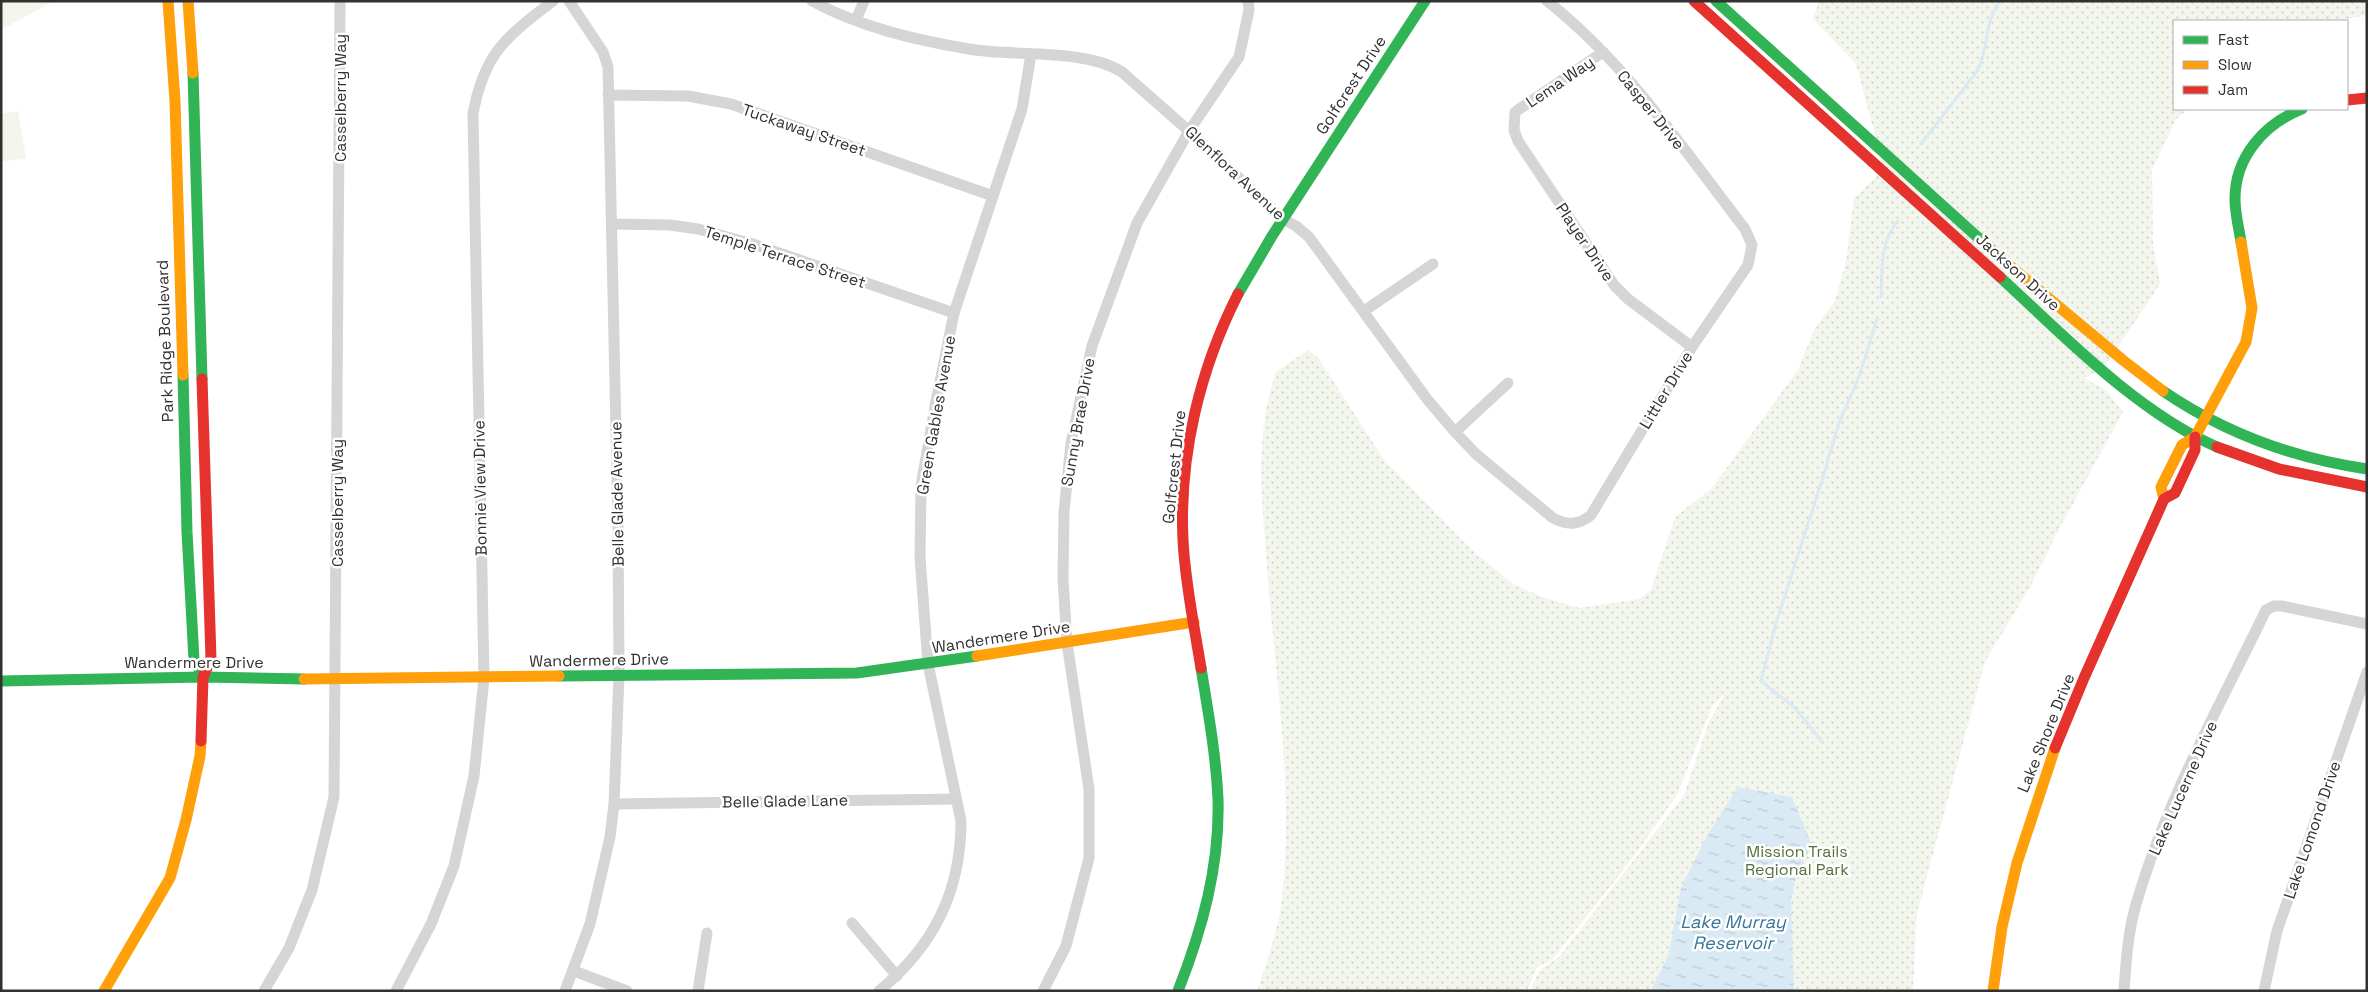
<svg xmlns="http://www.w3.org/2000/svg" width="2368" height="992" font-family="'Space Grotesk',sans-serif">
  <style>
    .green { fill: url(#green-dots) }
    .pitch { fill: #f2f6ed }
    .water { fill: url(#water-ripples) }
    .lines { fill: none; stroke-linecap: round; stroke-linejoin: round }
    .stream { stroke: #d9eaf4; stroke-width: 3 }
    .street { stroke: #d5d5d5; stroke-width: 11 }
    .fast { stroke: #30b455; stroke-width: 11 }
    .slow { stroke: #ff9f0a; stroke-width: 11 }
    .jam { stroke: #e5322d; stroke-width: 11 }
    .labels { text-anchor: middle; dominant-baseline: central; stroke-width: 5; stroke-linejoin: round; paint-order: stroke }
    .street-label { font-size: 16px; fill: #313131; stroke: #fff }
    .park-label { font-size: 16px; fill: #55703a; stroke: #fff }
    .water-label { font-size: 18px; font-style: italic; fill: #37769a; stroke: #fff }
  </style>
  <defs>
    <pattern id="green-dots" width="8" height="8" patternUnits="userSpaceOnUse" patternTransform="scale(1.25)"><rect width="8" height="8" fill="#f2f6ed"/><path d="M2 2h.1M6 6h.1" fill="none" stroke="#d0d3cc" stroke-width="1.8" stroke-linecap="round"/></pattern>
    <pattern id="water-ripples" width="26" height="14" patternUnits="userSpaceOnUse" patternTransform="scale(1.25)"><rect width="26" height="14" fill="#d9eaf4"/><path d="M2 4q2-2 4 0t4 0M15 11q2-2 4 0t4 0" fill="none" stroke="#bbc9d2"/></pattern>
  </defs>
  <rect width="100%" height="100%" fill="#fff"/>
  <path class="green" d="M1819 1H2367V15L2338 21H2174V109H2188L2176 119 2152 170 2153 243 2160 284 2106 365 2085 378 2108 392 2123 412 2058 531 2030 587 1985 662 1917 913 1913 991H1530L1539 971 1559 957 1684 795 1709 722 1724 695 1713 704 1677 795 1632 859 1552 960 1537 967 1527 991H1257C1267 961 1278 931 1282 899 1294 788 1275 677 1267 567 1262 499 1254 438 1276 372L1308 350 1319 359 1385 461 1472 550 1513 584 1542 597 1579 608 1639 599 1651 590 1675 517 1712 488 1798 370 1815 328 1835 301 1846 261 1854 199 1884 169 1856 64 1813 19Z"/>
  <g class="pitch">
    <polygon points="1,1 54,1 1,30"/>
    <polygon points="18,111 26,158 1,162 1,114"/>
  </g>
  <polygon class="water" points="1738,787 1792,797 1812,845 1797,873 1791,900 1794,991 1651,991 1669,954 1681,888 1708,834"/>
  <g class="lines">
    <g class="stream">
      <path d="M1921 144 1978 70C1989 47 1984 22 2000 1"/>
      <path d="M1881 297C1882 272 1880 240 1898 221"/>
      <polyline points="1821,740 1794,707 1761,681 1776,623 1824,474 1839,423 1859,377 1877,319"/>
    </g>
    <g class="street">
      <path d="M812 1C860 27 915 40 969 49 1014 57 1084 48 1122 72L1189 131 1283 219 1296 226 1309 237 1427 399 1455 432 1476 454 1553 518C1568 526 1579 525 1591 515L1692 347 1748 265 1752 245 1745 229C1684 150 1626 63 1547 1"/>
      <polyline points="856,20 864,1"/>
      <polyline points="1603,52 1515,112 1514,130 1518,141 1614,285 1628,299 1692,347"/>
      <polyline points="608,95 688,96 731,104 993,196"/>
      <polyline points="612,224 670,225 698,229 753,244 954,313"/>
      <polyline points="1364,311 1433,264"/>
      <polyline points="1455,432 1508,383"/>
      <polyline points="614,804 956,799"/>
      <polyline points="852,923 897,976"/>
      <polyline points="574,971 627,991"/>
      <polyline points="264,991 289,948 312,890 334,797 340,1"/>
      <path d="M396 991 431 924 454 866 474 776 484 678 473 114C484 53 506 37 553 1"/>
      <polyline points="565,991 590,924 610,837 614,804 619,676 618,522 608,67 603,52 569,1"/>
      <polyline points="698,991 707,933"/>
      <path d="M879 991C934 946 961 891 961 821L928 664 920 557 921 486 936 401 954 313 1022 109 1031 54"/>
      <polyline points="1043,991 1066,946 1089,858 1089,789 1067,643 1063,579 1064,512 1071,443 1092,346 1137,223 1189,131 1239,57 1249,10 1248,1"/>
      <path d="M2124 991C2126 961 2128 930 2137 901 2167 799 2220 705 2266 610L2274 606H2282L2367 624"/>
      <polyline points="2264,991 2277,931 2367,672"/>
    </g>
    <g class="fast">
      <polyline points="1716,1 2004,261"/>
      <polyline points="193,73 202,379"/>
      <path d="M2241 242C2239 228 2235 214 2235 199 2235 157 2264 124 2302 109"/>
      <path d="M2000 277C2064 336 2137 412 2217 447"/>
      <polyline points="1238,294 1272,236 1425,1"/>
      <polyline points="183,375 187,532 194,660 203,677"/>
      <path d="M2163 391C2226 434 2292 458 2367 469"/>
      <polyline points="559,676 857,673 977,656"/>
      <polyline points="1,681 203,677 304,679"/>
      <path d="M1178 991C1202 930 1220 866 1218 799 1216 755 1208 711 1201 668"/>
    </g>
    <g class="slow">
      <polyline points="168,1 175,101 183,375"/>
      <polyline points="188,1 193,73"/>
      <polyline points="2004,261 2124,361 2163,391"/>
      <polyline points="2164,499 2161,487 2182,445 2195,437 2246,342 2252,308 2241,242"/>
      <polyline points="977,656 1194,622"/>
      <polyline points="304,679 559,676"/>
      <polyline points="104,991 170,878 186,820 200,756 201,741"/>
      <polyline points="1993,991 2002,927 2017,863 2055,748"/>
    </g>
    <g class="jam">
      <polyline points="1694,1 2000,277"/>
      <polyline points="2347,100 2367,98"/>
      <polyline points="2217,447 2279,469 2367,487"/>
      <path d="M1201 668C1194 625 1185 582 1183 540 1179 455 1200 369 1238 294"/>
      <polyline points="201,741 203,677 211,659 202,379"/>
      <polyline points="2055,748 2084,678 2164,499 2175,493 2195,450 2195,437"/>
    </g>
  </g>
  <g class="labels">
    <g class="street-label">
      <text transform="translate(1560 82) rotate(-34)">Lema Way</text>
      <text transform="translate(1351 85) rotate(-57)">Golfcrest Drive</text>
      <text transform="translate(340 98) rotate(-90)">Casselberry Way</text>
      <text transform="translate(1651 110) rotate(51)">Casper Drive</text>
      <text transform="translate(804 130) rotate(19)">Tuckaway Street</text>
      <text transform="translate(1235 173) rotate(43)">Glenflora Avenue</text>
      <text transform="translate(1585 242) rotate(56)">Player Drive</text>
      <text transform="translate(785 257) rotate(18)">Temple Terrace Street</text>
      <text transform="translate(2018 272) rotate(42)">Jackson Drive</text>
      <text transform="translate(165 341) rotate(-92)">Park Ridge Boulevard</text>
      <text transform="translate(1666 390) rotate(-59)">Littler Drive</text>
      <text transform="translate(936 415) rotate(-80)">Green Gables Avenue</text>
      <text transform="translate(1078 422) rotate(-80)">Sunny Brae Drive</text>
      <text transform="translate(1174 467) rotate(-84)">Golfcrest Drive</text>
      <text transform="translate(480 488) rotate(-91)">Bonnie View Drive</text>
      <text transform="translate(617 494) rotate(-91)">Belle Glade Avenue</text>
      <text transform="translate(337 503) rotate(-90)">Casselberry Way</text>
      <text transform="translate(1001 637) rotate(-9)">Wandermere Drive</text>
      <text transform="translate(599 660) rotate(-1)">Wandermere Drive</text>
      <text x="194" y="662">Wandermere Drive</text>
      <text transform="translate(2046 733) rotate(-68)">Lake Shore Drive</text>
      <text transform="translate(2183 788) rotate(-66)">Lake Lucerne Drive</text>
      <text transform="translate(785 801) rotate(-1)">Belle Glade Lane</text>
      <text transform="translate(2312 830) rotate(-71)">Lake Lomond Drive</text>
    </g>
    <g class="park-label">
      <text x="1797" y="851">Mission Trails<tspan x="1797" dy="18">Regional Park</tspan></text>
    </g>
    <g class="water-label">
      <text x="1733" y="921">Lake Murray<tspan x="1733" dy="21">Reservoir</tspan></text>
    </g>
  </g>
  <rect width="2368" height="992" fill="none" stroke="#313131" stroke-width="5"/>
  <rect x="2173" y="20" width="175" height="90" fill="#ffffff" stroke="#adadad"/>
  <rect x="2183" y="36" width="25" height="8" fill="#30b455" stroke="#adadad"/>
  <text x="2218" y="45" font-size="15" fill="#313131">Fast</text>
  <rect x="2183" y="61" width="25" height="8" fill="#ff9f0a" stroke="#adadad"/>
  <text x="2218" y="70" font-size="15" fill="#313131">Slow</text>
  <rect x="2183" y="86" width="25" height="8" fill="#e5322d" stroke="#adadad"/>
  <text x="2218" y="95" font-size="15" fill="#313131">Jam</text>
</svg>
